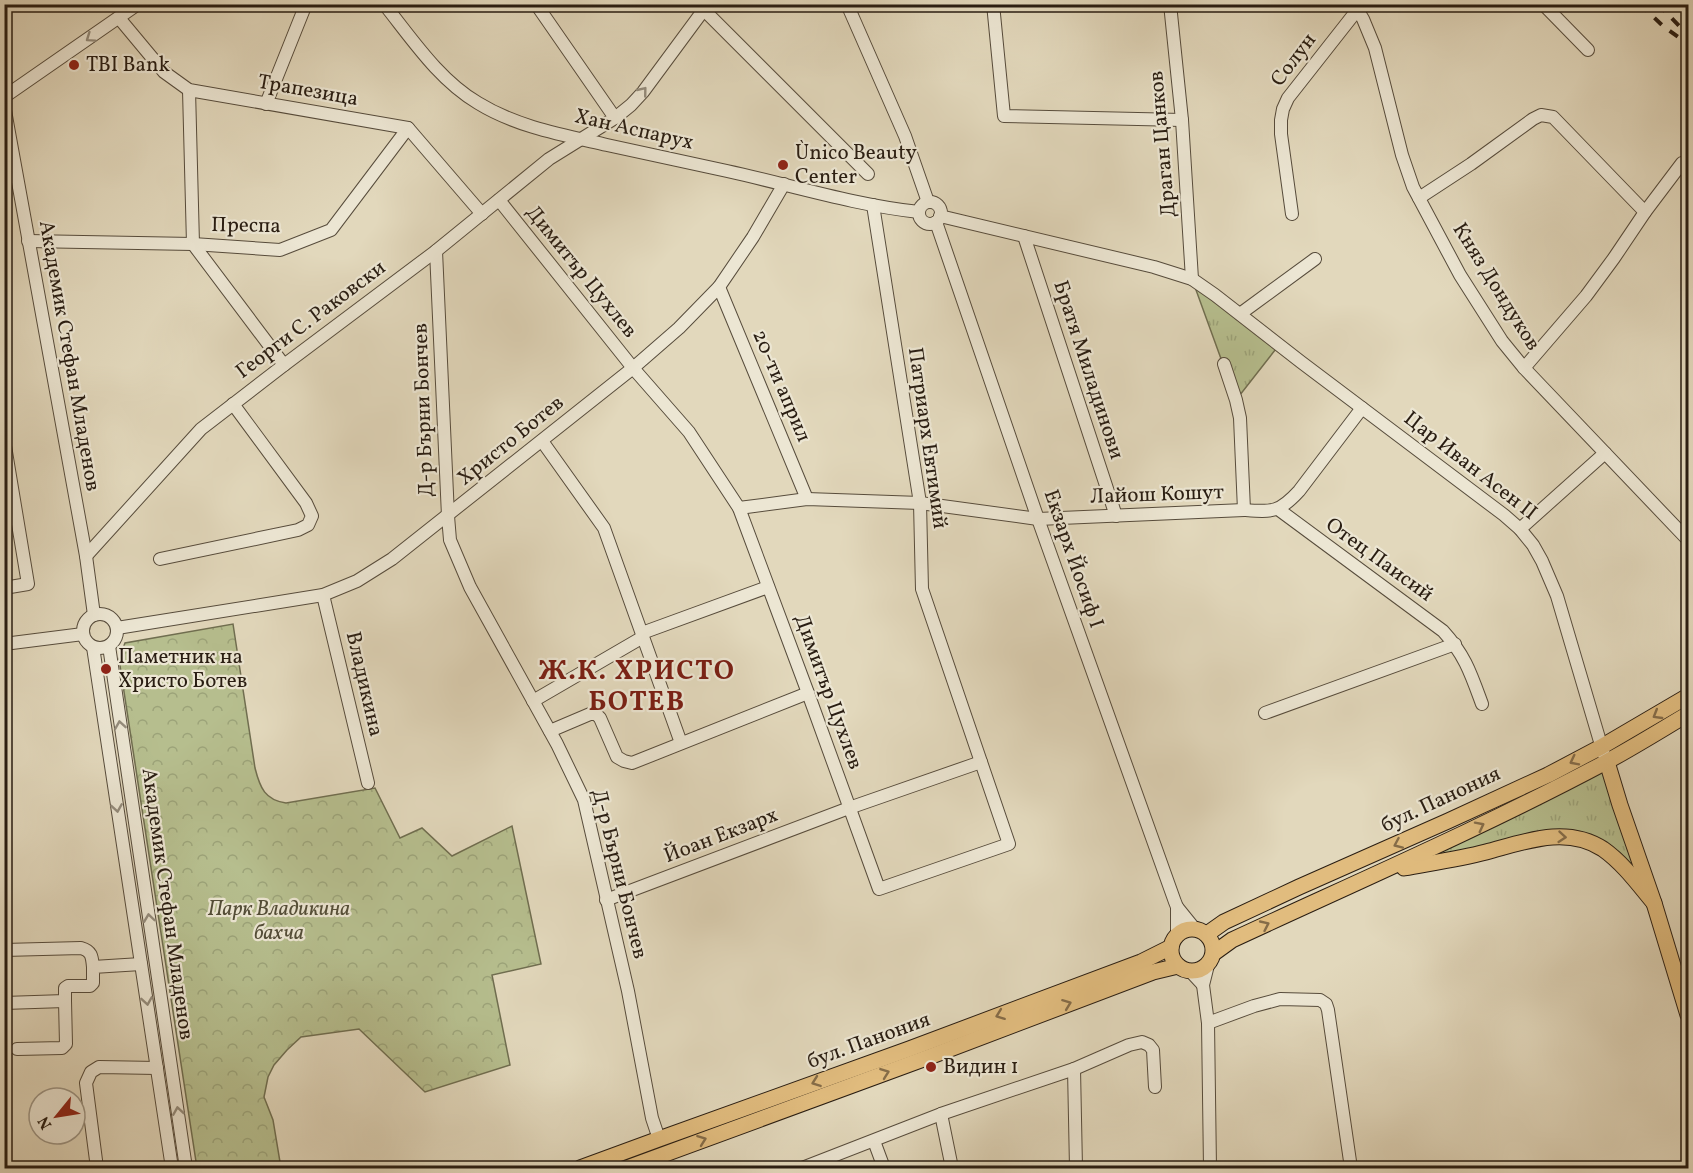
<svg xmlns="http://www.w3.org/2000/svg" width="1693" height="1173" font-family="Vollkorn,serif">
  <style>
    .grass { fill: url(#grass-tufts); stroke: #706e50; stroke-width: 1.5 }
    .forest { fill: url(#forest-crowns); stroke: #706e50; stroke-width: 1.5 }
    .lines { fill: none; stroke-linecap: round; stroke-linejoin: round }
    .minor-casing { stroke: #574c3c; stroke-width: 14 }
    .major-casing { stroke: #291d12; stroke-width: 17 }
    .minor { stroke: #ece6d3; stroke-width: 12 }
    .major { stroke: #e1bc7e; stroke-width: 15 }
    .rail { stroke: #291d12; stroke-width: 4; stroke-dasharray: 10 10; stroke-linecap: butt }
    .oneway { stroke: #948c7c }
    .oneway2 { stroke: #856c48 }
    .poi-dot { fill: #8f2418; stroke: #ece6d3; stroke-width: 2 }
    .labels { text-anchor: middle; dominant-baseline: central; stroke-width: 4.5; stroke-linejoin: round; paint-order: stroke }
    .street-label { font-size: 21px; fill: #291d12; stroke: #ece6d3 }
    .poi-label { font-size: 21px; fill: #291d12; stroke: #ece6d3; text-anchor: start }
    .park-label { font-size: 21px; font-style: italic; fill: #534d37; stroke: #ece6d3 }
    .district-label { font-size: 27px; font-weight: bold; letter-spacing: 1.5px; fill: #7a1f14; stroke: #ece6d3 }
  </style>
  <defs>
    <pattern id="grass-tufts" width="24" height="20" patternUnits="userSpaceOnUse" patternTransform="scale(1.5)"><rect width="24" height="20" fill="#b6be8e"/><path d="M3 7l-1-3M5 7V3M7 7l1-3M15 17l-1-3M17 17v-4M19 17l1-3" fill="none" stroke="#9ca379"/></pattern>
    <pattern id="forest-crowns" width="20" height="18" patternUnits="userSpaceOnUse" patternTransform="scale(1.5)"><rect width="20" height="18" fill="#b6be8e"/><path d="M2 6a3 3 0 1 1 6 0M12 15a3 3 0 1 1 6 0" fill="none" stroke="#9ca379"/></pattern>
  </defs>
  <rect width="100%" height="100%" fill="#e2d8bc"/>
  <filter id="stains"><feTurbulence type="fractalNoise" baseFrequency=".00333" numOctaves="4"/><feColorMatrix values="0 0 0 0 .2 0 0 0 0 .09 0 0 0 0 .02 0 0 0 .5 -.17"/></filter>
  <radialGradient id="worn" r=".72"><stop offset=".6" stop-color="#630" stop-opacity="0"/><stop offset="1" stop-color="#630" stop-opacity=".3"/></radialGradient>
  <g class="grass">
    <polygon points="1192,279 1279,345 1236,400"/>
    <polygon points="1607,762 1654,903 1617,861 1567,837 1382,872"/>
  </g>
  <path class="forest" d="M233 624 255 768C260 788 265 800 286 803L375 788 400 838 422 828 452 856 512 826 541 964 492 975 510 1065 425 1092 359 1029 301 1037 287 1050 274 1065 268 1077 264 1097 273 1120 281 1168H197L119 659 125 643Z"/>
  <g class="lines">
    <defs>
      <g id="minor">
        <path d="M384 4C412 39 439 80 478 103 517 127 563 135 607 145 647 154 687 162 727 171 791 185 854 205 919 212"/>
        <polyline points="536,4 615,118"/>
        <polyline points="847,4 905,136 928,202"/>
        <polyline points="993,4 1004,116 1182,120"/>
        <polyline points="1170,4 1182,120 1192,279"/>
        <polyline points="1354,4 1363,19 1375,48 1402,155 1413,187 1460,275 1502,341 1524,368 1688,540"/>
        <polyline points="1543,4 1588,50"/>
        <polyline points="704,10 868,174"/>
        <polyline points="119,18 164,72 189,90 408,128 482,214"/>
        <polyline points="189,90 193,244 284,365"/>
        <polyline points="4,97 138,4"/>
        <polyline points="266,104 306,4"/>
        <polyline points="4,105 86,556 94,615"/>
        <polyline points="1419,198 1471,164 1533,119 1541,115 1553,117 1645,212"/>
        <polyline points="499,200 633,368 689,432 739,508 808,693 879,889 1009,844 922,589 920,503 873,205"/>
        <circle cx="930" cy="213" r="11"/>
        <polyline points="1292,214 1281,134 1281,120 1283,109 1288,98 1358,9"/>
        <polyline points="940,216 1154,267 1192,279 1215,295 1301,362 1504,515 1520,529 1533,545 1542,561 1557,596 1604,755"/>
        <polyline points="936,222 1038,519 1175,902 1177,907 1177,935"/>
        <polyline points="1024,236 1116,516"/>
        <polyline points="28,241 193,244 280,250 331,230 408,128"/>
        <polyline points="436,251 448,516 450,540 470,587 557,744 584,800 628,991 652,1118 659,1139"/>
        <polyline points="719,287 807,499"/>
        <polyline points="1240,314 1315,259"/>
        <polyline points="1224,364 1236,400 1240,418 1244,510"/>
        <polyline points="1524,368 1586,296 1614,258 1645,212 1682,163"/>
        <polyline points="4,440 28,584 4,588"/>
        <polyline points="542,441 604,528 681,743"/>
        <path d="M739 508 807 499 920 503 1038 519 1244 510C1272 512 1279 513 1299 491L1362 408"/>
        <path d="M1278 509 1443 631C1465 655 1471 674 1482 704"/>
        <polyline points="1520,529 1605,453"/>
        <polyline points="86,556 201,429 284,365 436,251 549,159 615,118 631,105 643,92 708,4"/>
        <polyline points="160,559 298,530 308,525 312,516 306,503 233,404"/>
        <polyline points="323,595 368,783"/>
        <circle cx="100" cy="631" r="17"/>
        <polyline points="117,628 323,595 357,581 392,559 633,368 679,328 719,287 753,237 784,184"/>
        <polyline points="642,633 768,587"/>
        <polyline points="4,644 83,634"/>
        <polyline points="109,646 186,1168"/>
        <polyline points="93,647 172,1168"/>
        <polyline points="533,701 643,637"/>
        <polyline points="1265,713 1455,644"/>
        <polyline points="550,731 590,714 596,714 600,718 617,757 624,761 632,763 808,693"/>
        <polyline points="606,900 849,808 981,762"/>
        <polyline points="1177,907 1194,928"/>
        <path d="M4 950 81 948C92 951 92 957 93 967"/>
        <polyline points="1208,965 1203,985 1208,1023 1210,1168"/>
        <polyline points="1190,971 1203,985"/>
        <polyline points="4,1003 65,1001 65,988 68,986 90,986 93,983 93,967 141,964"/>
        <polyline points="1208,1023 1254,1006 1280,999 1320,1000 1326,1004 1328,1010 1351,1168"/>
        <polyline points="17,1049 62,1048 66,1044 65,1001"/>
        <polyline points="1074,1069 1076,1168"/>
        <polyline points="941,1114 952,1168"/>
        <polyline points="874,1141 884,1168"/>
        <polyline points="97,1168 86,1083 91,1072 99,1067 157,1068"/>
        <polyline points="802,1168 941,1114 1074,1069 1129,1045 1142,1042 1149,1045 1153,1050 1155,1087"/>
      </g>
      <g id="major">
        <polyline points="1607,762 1620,805 1654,903 1688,1015"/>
        <path d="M1404 868C1431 863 1459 859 1486 852 1524 842 1566 825 1603 849 1623 863 1639 885 1654 903"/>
        <circle cx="1192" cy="950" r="21"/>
        <polyline points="1207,934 1224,922 1299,887 1448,821 1548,775 1601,747 1688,696"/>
        <path d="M1214 953 1232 940C1357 882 1484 827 1606 762 1634 747 1661 730 1688 714"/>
        <polyline points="580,1168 659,1139 909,1049 1141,962 1171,947"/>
        <polyline points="627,1168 929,1057 1153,972 1178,966"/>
      </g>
    </defs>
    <use href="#minor" class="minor-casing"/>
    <use href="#major" class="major-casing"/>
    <use href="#minor" class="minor"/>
    <use href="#major" class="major"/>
    <g class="rail">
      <polyline points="1640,4 1663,26 1688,44"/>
      <polyline points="1658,4 1688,35"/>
      <polyline points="1677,4 1688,17"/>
    </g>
  </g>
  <defs><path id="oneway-chevron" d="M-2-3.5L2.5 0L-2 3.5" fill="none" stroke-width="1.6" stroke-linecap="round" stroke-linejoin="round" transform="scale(1.5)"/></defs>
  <g class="oneway">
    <use href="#oneway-chevron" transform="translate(90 38) rotate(145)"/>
    <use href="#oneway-chevron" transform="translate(643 91) rotate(-51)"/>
    <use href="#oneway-chevron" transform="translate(120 725) rotate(-99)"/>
    <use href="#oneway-chevron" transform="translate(117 808) rotate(81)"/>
    <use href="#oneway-chevron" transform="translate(149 918) rotate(-98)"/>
    <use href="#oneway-chevron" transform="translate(147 1001) rotate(81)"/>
    <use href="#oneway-chevron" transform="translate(178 1111) rotate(-99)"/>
  </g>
  <g class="oneway2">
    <use href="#oneway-chevron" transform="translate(1657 715) rotate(149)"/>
    <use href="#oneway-chevron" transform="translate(1574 761) rotate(153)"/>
    <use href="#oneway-chevron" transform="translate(1480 826) rotate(-27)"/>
    <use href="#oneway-chevron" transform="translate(1562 837) rotate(5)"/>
    <use href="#oneway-chevron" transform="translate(1398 844) rotate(156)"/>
    <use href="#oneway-chevron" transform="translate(1265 925) rotate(-25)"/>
    <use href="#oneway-chevron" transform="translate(1067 1004) rotate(-21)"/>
    <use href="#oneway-chevron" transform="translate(1000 1015) rotate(159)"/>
    <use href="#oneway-chevron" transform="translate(885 1073) rotate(-20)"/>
    <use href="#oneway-chevron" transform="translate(816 1082) rotate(160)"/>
    <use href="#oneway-chevron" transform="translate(702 1140) rotate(-20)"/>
  </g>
  <g class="poi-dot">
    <circle cx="74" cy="65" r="6"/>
    <circle cx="783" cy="165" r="6"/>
    <circle cx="106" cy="669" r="6"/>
    <circle cx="931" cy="1067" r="6"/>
  </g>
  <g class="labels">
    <g class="street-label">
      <text transform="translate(1294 60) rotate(-53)">Солун</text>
      <text transform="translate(308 91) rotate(10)">Трапезица</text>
      <text transform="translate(634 130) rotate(13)">Хан Аспарух</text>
      <text transform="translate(1163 144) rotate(-95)">Драган Цанков</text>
      <text transform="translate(246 226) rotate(1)">Преспа</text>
      <text transform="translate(581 272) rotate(51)">Димитър Цухлев</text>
      <text transform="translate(1496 287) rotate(58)">Княз Дондуков</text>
      <text transform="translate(311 320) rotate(-37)">Георги С. Раковски</text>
      <text transform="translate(69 356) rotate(80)">Академик Стефан Младенов</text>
      <text transform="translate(1088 370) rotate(72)">Братя Миладинови</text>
      <text transform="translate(781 386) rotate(67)">20-ти април</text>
      <text transform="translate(424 410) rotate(-92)">Д-р Бърни Бончев</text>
      <text transform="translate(927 438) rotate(82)">Патриарх Евтимий</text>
      <text transform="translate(511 441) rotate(-39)">Христо Ботев</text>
      <text transform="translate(1470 466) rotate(38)">Цар Иван Асен II</text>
      <text transform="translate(1157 495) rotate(-2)">Лайош Кошут</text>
      <text transform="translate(1073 559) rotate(71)">Екзарх Йосиф I</text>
      <text transform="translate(1379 560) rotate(36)">Отец Паисий</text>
      <text transform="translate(364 684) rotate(77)">Владикина</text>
      <text transform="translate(828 692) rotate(70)">Димитър Цухлев</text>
      <text transform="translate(1441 800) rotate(-25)">бул. Панония</text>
      <text transform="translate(721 836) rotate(-21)">Йоан Екзарх</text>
      <text transform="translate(619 874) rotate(76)">Д-р Бърни Бончев</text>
      <text transform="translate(167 904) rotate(82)">Академик Стефан Младенов</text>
      <text transform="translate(869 1041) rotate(-20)">бул. Панония</text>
    </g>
    <g class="poi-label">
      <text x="86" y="65">TBI Bank</text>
      <text x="795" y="153">Ùnico Beauty<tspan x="795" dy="24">Center</tspan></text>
      <text x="118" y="657">Паметник на<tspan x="118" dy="24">Христо Ботев</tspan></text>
      <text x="943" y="1067">Видин 1</text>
    </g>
    <g class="park-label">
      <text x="279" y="909">Парк Владикина<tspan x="279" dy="24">бахча</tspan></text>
    </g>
    <g class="district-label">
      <text x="637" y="672">Ж.К. ХРИСТО<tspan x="637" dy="31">БОТЕВ</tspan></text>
    </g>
  </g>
  <rect width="1693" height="1173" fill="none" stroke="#e2d8bc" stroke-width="24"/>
  <rect x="6" y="6" width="1681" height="1161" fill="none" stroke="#291d12" stroke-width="3"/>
  <rect x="12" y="12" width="1669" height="1149" fill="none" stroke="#291d12" stroke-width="1.5"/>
  <g transform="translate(57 1116) rotate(240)"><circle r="28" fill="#ece6d3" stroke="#9e9686" stroke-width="1.5"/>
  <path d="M0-4.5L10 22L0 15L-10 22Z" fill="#8f2418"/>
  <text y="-9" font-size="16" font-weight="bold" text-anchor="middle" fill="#291d12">N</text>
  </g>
  <rect width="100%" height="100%" filter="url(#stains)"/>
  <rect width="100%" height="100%" fill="url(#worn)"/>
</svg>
